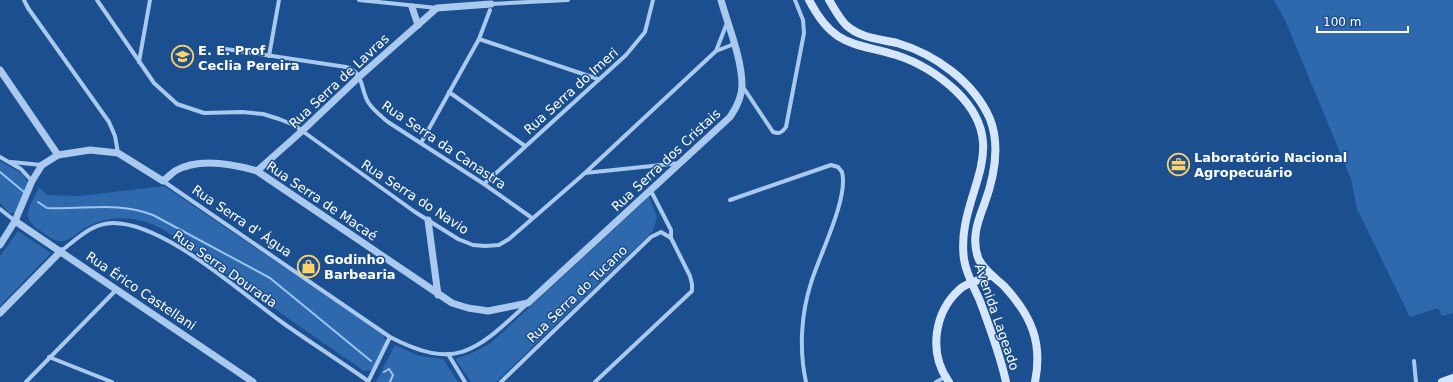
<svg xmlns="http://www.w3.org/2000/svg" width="1453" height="382" font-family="'DejaVu Sans',sans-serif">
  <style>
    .green { fill: #2e69ad }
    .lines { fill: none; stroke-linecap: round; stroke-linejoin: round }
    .stream { stroke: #9cc4f0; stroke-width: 2 }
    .minor { stroke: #a9c9ee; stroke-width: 4 }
    .tertiary { stroke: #a9c9ee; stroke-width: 7 }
    .secondary { stroke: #d6e6fa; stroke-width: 8 }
    .labels { text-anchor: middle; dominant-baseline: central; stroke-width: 3; stroke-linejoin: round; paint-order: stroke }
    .poi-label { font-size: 13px; font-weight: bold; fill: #fff; stroke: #1b4f8f; text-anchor: start }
    .street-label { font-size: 13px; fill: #fff; stroke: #1b4f8f }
  </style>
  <rect width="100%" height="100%" fill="#1b4f8f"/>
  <g class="green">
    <polygon points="1274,0 1453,0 1453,313 1442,316 1438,308 1410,317 1357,209 1351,179 1285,20"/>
    <polygon points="0,161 23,174 28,183 16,213 9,213 0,203"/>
    <path d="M164 186 383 334 386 341 372 370 364 371 289 319 166 231C141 216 111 213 85 228 78 232 72 239 64 241 56 242 51 238 45 234 18 217 28 212 39 187L47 195 80 196Z"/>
    <polygon points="649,197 657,217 653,231 496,382 471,382 455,359 472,353 491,343"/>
    <polygon points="18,231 51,253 0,306 0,256"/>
    <polygon points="395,345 419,356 443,359 458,382 376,382"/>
  </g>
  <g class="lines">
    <g class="stream">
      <polyline points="0,172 24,192"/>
      <path d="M38 202 47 208C85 210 117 201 153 215L270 278 371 361"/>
      <polyline points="384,372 389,369 393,375 390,382"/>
    </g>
    <g class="minor">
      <polyline points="24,0 28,8 109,122 115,136 118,153"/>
      <polyline points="97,0 154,83 177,104 204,113 242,112 263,114 279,119 294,125 415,212 458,239 473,245 485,246 499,245 509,239 585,173 716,51 727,23"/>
      <polyline points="359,0 437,8"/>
      <polyline points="491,4 568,0"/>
      <polyline points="479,39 598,79"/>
      <path d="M219 48 346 67C364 72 360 88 368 102 373 110 381 116 388 122L484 184 532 218"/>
      <polyline points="716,51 734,44"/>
      <polyline points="269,56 279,0"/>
      <polyline points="139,62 150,0"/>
      <path d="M743 87 773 132C779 134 782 133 786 127L804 33 803 20 795 0"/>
      <polyline points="449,92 525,146"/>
      <polyline points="421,143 479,39 490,10"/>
      <polyline points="0,157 21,169 32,181"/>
      <polyline points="11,162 42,165"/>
      <polyline points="585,173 680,163"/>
      <path d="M163 181 390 337C457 372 477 350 527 304"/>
      <polyline points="484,184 626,55 645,32 653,0"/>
      <path d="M730 200 831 165 838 167 842 172C849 198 819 256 811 283 801 314 799 350 806 382"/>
      <polyline points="0,209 15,221"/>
      <path d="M61 251C77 239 92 223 113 223 165 223 241 293 283 323 311 343 340 361 368 381"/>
      <polyline points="448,354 465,382"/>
      <polyline points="49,357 112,382"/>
      <polyline points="1414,361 1416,382"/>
      <polyline points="26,382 117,289"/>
      <polyline points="368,382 390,337"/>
      <polyline points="501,382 651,237 661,232 671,238"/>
      <polyline points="595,382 692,291 692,284 690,276 671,238 671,230 651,191"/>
      <polyline points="936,382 945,377"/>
    </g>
    <g class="tertiary">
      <polyline points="412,7 418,25"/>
      <polyline points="0,70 58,155"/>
      <polyline points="257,171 302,131 360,76 437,8 491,4"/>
      <polyline points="428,220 438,295"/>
      <polyline points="15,221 253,382"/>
      <path d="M0 245 15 221 32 181 42 165 58 155 90 150 118 153 163 181C167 178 171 174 175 171 199 157 233 164 257 171L452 303 468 308 488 311 528 303 730 117C737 107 742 97 742 85 742 59 728 25 721 0"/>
      <polyline points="0,313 61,251"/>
    </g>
    <g class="secondary">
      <path d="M809 0C833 46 851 42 896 55 918 62 939 75 956 91 1017 150 955 194 964 259 966 274 974 287 980 301 990 328 1000 354 1006 382"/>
      <path d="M829 0C834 8 839 18 846 25 860 38 880 39 897 43 935 54 974 82 990 119 1001 147 994 178 984 205 977 223 971 241 979 260 985 271 995 278 1004 286 1031 315 1043 342 1035 382"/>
      <path d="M949 382C928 353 934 312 960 289 968 282 982 280 991 275"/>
      <polyline points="1442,382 1453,378"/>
    </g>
  </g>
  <defs>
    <symbol id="school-ring" viewBox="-11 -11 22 22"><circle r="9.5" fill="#1b4f8f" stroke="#ffd166" stroke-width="1.5"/><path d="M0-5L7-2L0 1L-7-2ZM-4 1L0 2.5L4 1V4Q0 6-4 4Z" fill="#ffd166"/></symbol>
    <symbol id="office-ring" viewBox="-11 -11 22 22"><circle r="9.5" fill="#1b4f8f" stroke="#ffd166" stroke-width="1.5"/><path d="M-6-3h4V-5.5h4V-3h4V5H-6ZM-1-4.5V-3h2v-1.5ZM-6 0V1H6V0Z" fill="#ffd166"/></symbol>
    <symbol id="shop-ring" viewBox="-11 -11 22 22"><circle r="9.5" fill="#1b4f8f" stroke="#ffd166" stroke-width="1.5"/><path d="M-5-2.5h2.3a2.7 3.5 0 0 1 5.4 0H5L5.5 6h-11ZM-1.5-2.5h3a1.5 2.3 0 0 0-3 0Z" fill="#ffd166"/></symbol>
  </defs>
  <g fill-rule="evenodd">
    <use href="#school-ring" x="170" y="44" width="25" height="25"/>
    <use href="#office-ring" x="1166" y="152" width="25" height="25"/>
    <use href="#shop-ring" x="296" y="254" width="25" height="25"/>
  </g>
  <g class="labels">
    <g class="poi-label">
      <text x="198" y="50">E. E. Prof<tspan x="198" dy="15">Ceclia Pereira</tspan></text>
      <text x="1194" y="157">Laboratório Nacional<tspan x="1194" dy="15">Agropecuário</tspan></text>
      <text x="324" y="259">Godinho<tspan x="324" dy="15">Barbearia</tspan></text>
    </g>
    <g class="street-label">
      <text transform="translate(339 81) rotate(-43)">Rua Serra de Lavras</text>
      <text transform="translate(571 91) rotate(-42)">Rua Serra do Imeri</text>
      <text transform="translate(444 145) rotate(34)">Rua Serra da Canastra</text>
      <text transform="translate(666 160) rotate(-43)">Rua Serra dos Cristais</text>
      <text transform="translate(415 197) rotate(33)">Rua Serra do Navio</text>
      <text transform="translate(322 201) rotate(34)">Rua Serra de Macaé</text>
      <text transform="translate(242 221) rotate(34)">Rua Serra d' Água</text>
      <text transform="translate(225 269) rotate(35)">Rua Serra Dourada</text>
      <text transform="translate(141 291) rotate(34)">Rua Érico Castellani</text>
      <text transform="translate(577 294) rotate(-44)">Rua Serra do Tucano</text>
      <text transform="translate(997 317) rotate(71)">Avenida Lageado</text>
    </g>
  </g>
  <path d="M1317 26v6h91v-6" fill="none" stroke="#ffffff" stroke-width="2"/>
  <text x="1323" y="26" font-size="12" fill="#ffffff" stroke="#1b4f8f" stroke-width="3" paint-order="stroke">100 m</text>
</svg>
